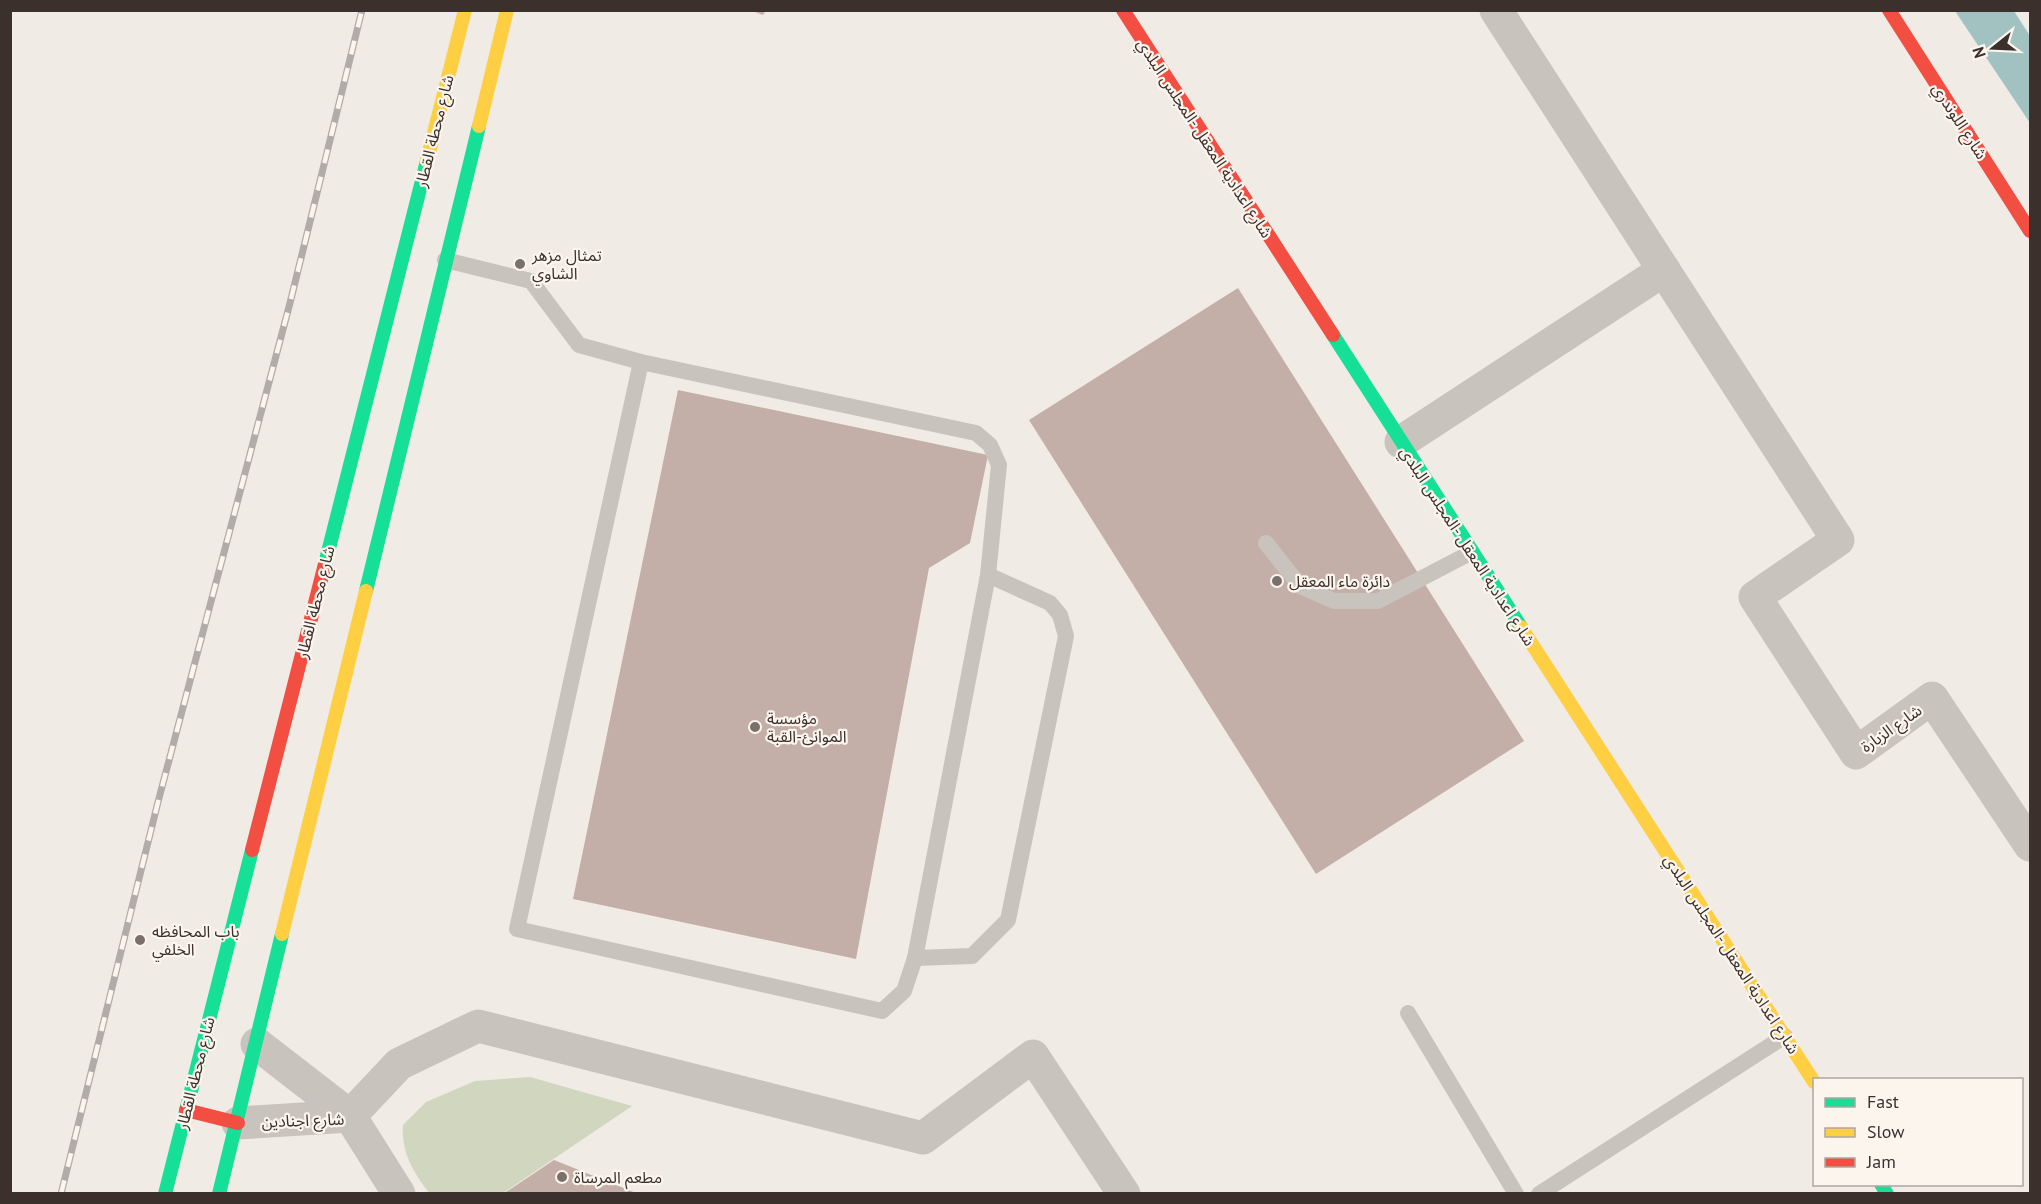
<svg xmlns="http://www.w3.org/2000/svg" width="2041" height="1204" font-family="'PT Sans','Noto Sans Arabic',sans-serif">
  <style>
    .green { fill: #d1d6bf }
    .water { fill: #a1c2c1 }
    .building { fill: #c3afa7 }
    .lines { fill: none; stroke-linecap: round; stroke-linejoin: round }
    .lane { stroke: #c9c3be; stroke-width: 16 }
    .street { stroke: #c9c3be; stroke-width: 33 }
    .fast { stroke: #16e098; stroke-width: 14 }
    .slow { stroke: #ffcf43; stroke-width: 14 }
    .jam { stroke: #f24e42; stroke-width: 14 }
    .rail-casing { stroke: #b1aca8; stroke-width: 7 }
    .rail { stroke: #fbf5ee; stroke-width: 4.5; stroke-dasharray: 14; stroke-linecap: butt }
    .poi-dot { fill: #7a716c; stroke: #fbf5ee; stroke-width: 2 }
    .labels { text-anchor: middle; dominant-baseline: central; stroke-width: 4.5; stroke-linejoin: round; paint-order: stroke }
    .street-label { font-size: 16px; fill: #3b302b; stroke: #fbf5ee }
    .poi-label { font-size: 16px; fill: #3b302b; stroke: #fbf5ee; text-anchor: start }
  </style>
  <rect width="100%" height="100%" fill="#f0ebe5"/>
  <path class="green" d="M530 1077 632 1106 503 1193H429C413 1172 401 1152 403 1125L426 1102 475 1081Z"/>
  <polygon class="water" points="1955,11 2014,11 2030,36 2030,123"/>
  <g class="building">
    <polygon points="750,10 766,10 763,15"/>
    <polygon points="1238,288 1524,741 1316,874 1029,420"/>
    <polygon points="678,390 988,455 970,543 929,568 856,959 573,899"/>
    <polygon points="554,1160 636,1193 636,1194 503,1194"/>
  </g>
  <g class="lines">
    <g class="lane">
      <polyline points="445,260 531,281 579,345 641,362 517,929 882,1011 904,991 915,958 988,575 999,465 990,445 976,433 641,362"/>
      <polyline points="1266,543 1300,586 1334,601 1378,601 1472,552"/>
      <polyline points="915,958 972,956 1008,920 1066,636 1060,615 1050,603 988,575"/>
      <polyline points="1408,1013 1516,1194"/>
      <polyline points="1539,1194 1785,1036"/>
    </g>
    <g class="street">
      <polyline points="1496,10 1838,540 1755,597 1856,753 1932,698 2030,845"/>
      <polyline points="1401,442 1664,270"/>
      <polyline points="257,1044 350,1116 399,1194"/>
      <polyline points="350,1116 399,1064 478,1026 923,1138 1033,1056 1124,1194"/>
      <polyline points="238,1123 350,1116"/>
    </g>
    <g class="fast">
      <polyline points="1333,335 1521,627"/>
      <polyline points="325,564 427,161"/>
      <polyline points="366,591 479,126"/>
      <polyline points="1881,1184 1887,1194"/>
      <polyline points="165,1194 252,850"/>
      <polyline points="219,1194 282,934"/>
    </g>
    <g class="slow">
      <polyline points="479,126 507,10"/>
      <polyline points="427,161 465,10"/>
      <polyline points="1521,627 1814,1082"/>
      <polyline points="282,934 366,591"/>
    </g>
    <g class="jam">
      <polyline points="1123,10 1333,335"/>
      <polyline points="1889,10 2030,231"/>
      <polyline points="252,850 325,564"/>
      <polyline points="186,1110 238,1123"/>
    </g>
    <defs>
      <polyline id="rail" points="61,1194 158,802 290,303 362,10"/>
    </defs>
    <use href="#rail" class="rail-casing"/>
    <use href="#rail" class="rail"/>
  </g>
  <g class="poi-dot">
    <circle cx="520" cy="264" r="6"/>
    <circle cx="1277" cy="581" r="6"/>
    <circle cx="755" cy="727" r="6"/>
    <circle cx="140" cy="940" r="6"/>
    <circle cx="562" cy="1177" r="6"/>
  </g>
  <g class="labels">
    <g class="street-label">
      <text transform="translate(1960 121) rotate(57)">شارع اللوندري</text>
      <text transform="translate(434 131) rotate(-76)">شارع محطة القطار</text>
      <text transform="translate(1205 138) rotate(57)">شارع اعدادية المعقل -المجلس البلدي</text>
      <text transform="translate(1468 546) rotate(57)">شارع اعدادية المعقل -المجلس البلدي</text>
      <text transform="translate(315 602) rotate(-76)">شارع محطة القطار</text>
      <text transform="translate(1891 728) rotate(-35)">شارع الزبارة</text>
      <text transform="translate(1732 954) rotate(57)">شارع اعدادية المعقل -المجلس البلدي</text>
      <text transform="translate(195 1073) rotate(-76)">شارع محطة القطار</text>
      <text transform="translate(303 1120) rotate(-2)">شارع اجنادين</text>
    </g>
    <g class="poi-label">
      <text x="532" y="255">تمثال مزهر<tspan x="532" dy="18">الشاوي</tspan></text>
      <text x="1289" y="581">دائرة ماء المعقل</text>
      <text x="767" y="718">مؤسسة<tspan x="767" dy="18">الموانئ-القبة</tspan></text>
      <text x="152" y="931">باب المحافظه<tspan x="152" dy="18">الخلفي</tspan></text>
      <text x="574" y="1177">مطعم المرساة</text>
    </g>
  </g>
  <rect width="2041" height="1204" fill="none" stroke="#3b302b" stroke-width="24"/>
  <rect x="1813" y="1078" width="210" height="108" fill="#fbf5ee" stroke="#aea6a0" stroke-width="1.5"/>
  <rect x="1825" y="1098" width="30" height="9" fill="#16e098" stroke="#aea6a0" stroke-width="1.5"/>
  <text x="1867" y="1108" font-size="18" fill="#3b302b">Fast</text>
  <rect x="1825" y="1128" width="30" height="9" fill="#ffcf43" stroke="#aea6a0" stroke-width="1.5"/>
  <text x="1867" y="1138" font-size="18" fill="#3b302b">Slow</text>
  <rect x="1825" y="1158" width="30" height="9" fill="#f24e42" stroke="#aea6a0" stroke-width="1.5"/>
  <text x="1867" y="1168" font-size="18" fill="#3b302b">Jam</text>
  <g transform="translate(1993 48) rotate(252)" stroke="#fbf5ee" stroke-width="4.5" paint-order="stroke">
  <path d="M0-4.5L10 22L0 15L-10 22Z" fill="#3b302b"/>
  <text y="-9" font-size="16" font-weight="bold" text-anchor="middle" fill="#3b302b">N</text>
  </g>
</svg>
